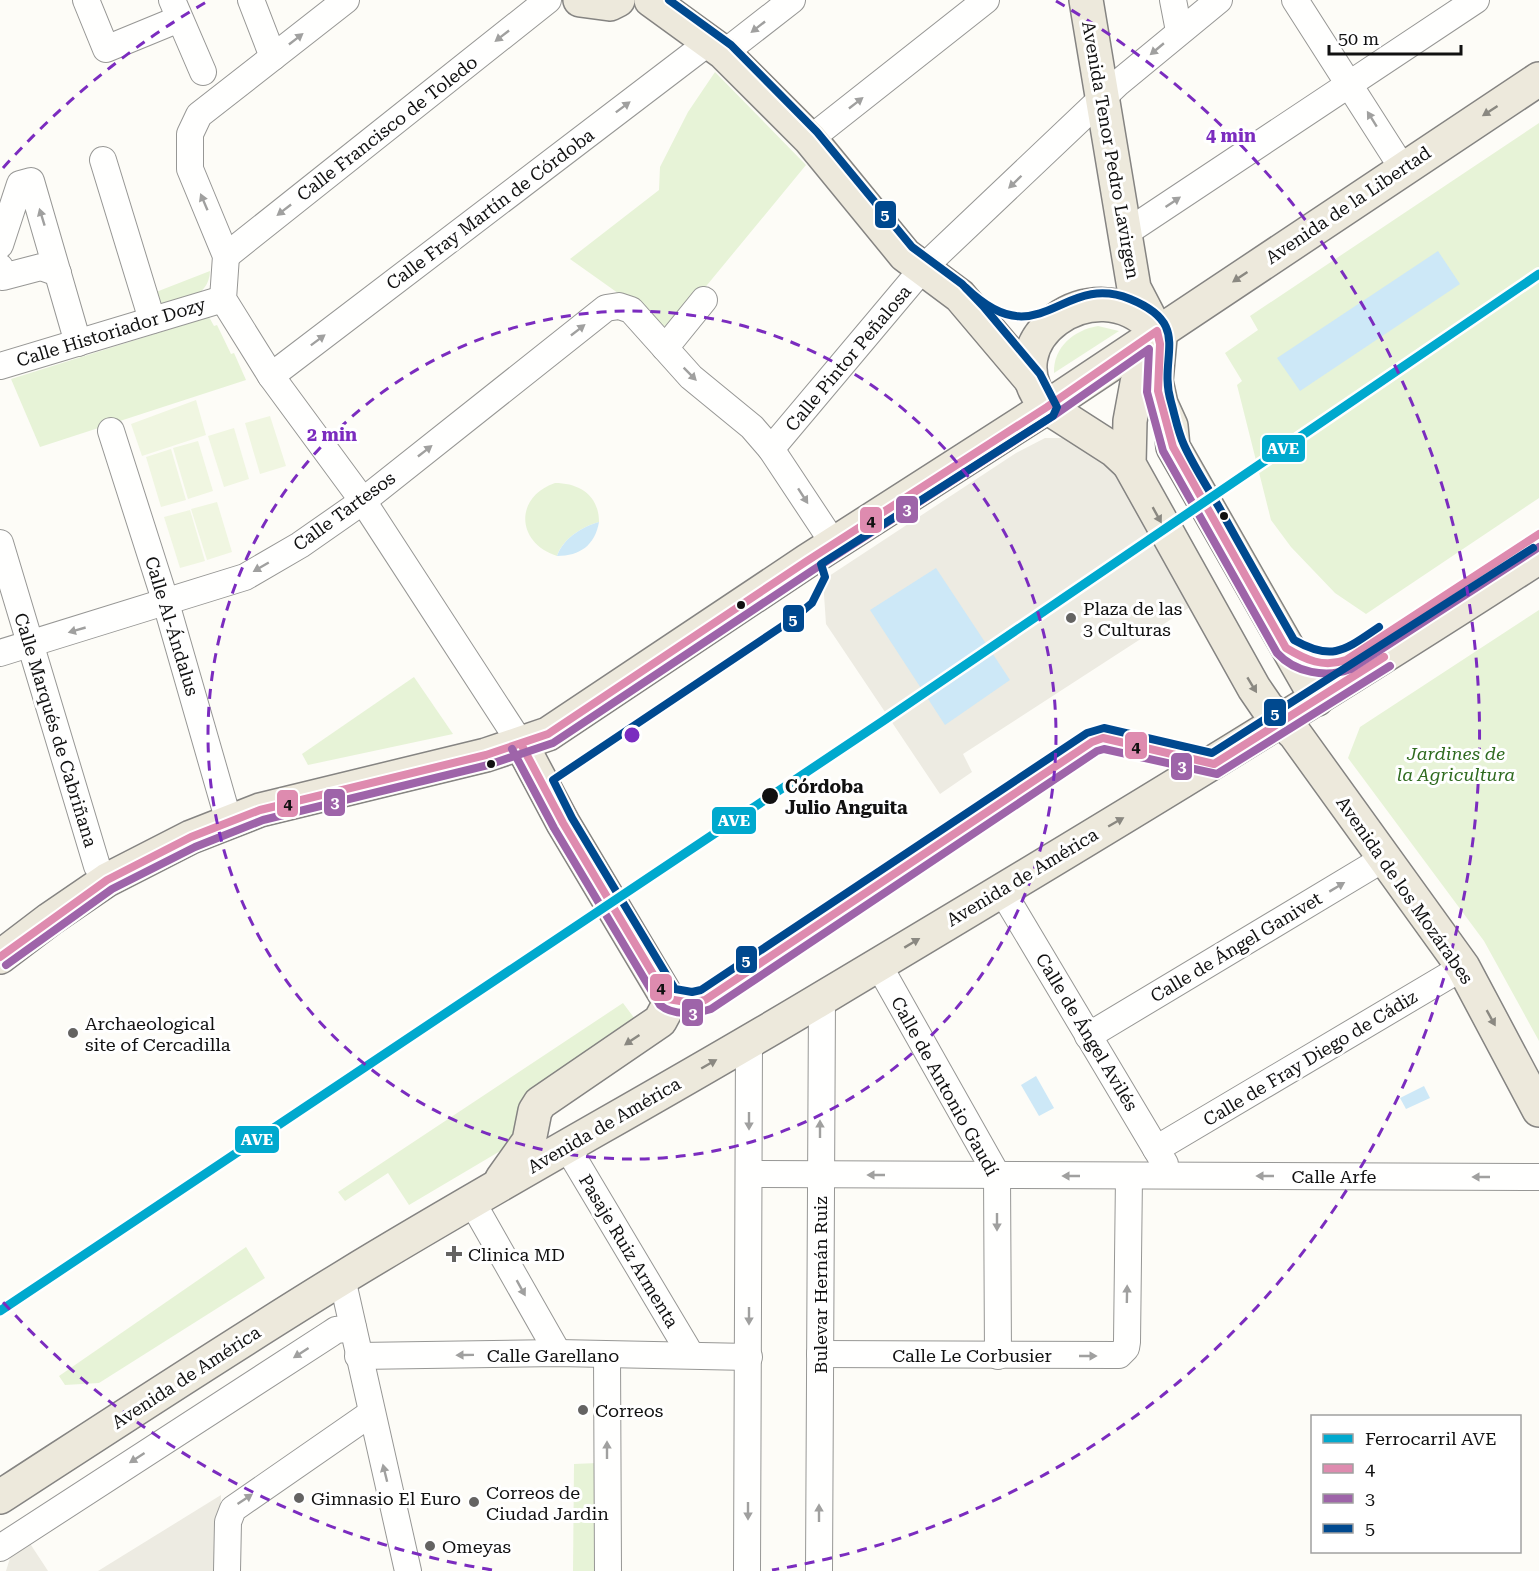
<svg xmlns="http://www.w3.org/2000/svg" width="1539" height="1571" font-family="'Roboto Serif',serif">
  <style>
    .green { fill: #e7f3d7 }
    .pitch { fill: #f0f6e1 }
    .plaza { fill: #edebe2 }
    .water { fill: #cde8f7 }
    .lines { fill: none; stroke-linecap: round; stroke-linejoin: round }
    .minor-casing { stroke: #979795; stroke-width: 28 }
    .major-casing { stroke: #858482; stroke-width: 36 }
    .minor { stroke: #fffffe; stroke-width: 26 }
    .major { stroke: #ede9dc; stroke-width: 33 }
    .bus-1-casing { stroke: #fff; stroke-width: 12 }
    .bus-2-casing { stroke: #fff; stroke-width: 12 }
    .bus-3-casing { stroke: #fff; stroke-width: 12 }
    .bus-1 { stroke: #de8baf; stroke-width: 8 }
    .bus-2 { stroke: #9e64a9; stroke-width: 8 }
    .bus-3 { stroke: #00498f; stroke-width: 8 }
    .rail-1-casing { stroke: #fff; stroke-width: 14 }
    .rail-1 { stroke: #00a9ce; stroke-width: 9 }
    .oneway { fill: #a0a09f }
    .oneway2 { fill: #8a8881 }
    .ring { fill: none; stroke: #7b2cbf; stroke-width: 3; stroke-dasharray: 10 8 }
    .bus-dot { fill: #111; stroke: #fff; stroke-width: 2 }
    .poi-dot { fill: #646362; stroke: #fff; stroke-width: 2 }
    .labels { text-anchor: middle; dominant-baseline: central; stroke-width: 6; stroke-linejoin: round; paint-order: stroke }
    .street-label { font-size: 18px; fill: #111; stroke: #fff }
    .poi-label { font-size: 18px; fill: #111; stroke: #fff; text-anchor: start }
    .park-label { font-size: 18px; font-style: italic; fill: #2f6b1f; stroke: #fff }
    .stop-label { font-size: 18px; font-weight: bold; fill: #111; stroke: #fff; text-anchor: start }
    .centre { fill: #7b2cbf; stroke: #fff; stroke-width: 3 }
    .ring-label { font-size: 18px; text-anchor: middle; font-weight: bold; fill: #7b2cbf; stroke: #fff; stroke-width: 6; stroke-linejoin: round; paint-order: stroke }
    .line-badge { stroke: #fff; stroke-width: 2 }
    .badge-label { font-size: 16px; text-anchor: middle; font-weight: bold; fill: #fff }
    .pale-badge-label { font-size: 16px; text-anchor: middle; font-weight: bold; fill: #111 }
  </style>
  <rect width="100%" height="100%" fill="#fdfcf7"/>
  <g class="green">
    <polygon points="715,72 806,165 670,330 570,259 659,190 660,167 688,112"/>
    <polygon points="1539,123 1539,498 1366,614 1335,593 1291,547 1271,520 1237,385 1242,381 1225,353 1258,330 1250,316"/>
    <path d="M210 271C209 298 182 300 161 307L156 292Z"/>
    <polygon points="209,317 214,326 217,325 231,354 234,353 246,380 40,447 11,379"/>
    <path d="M1098 326 1119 331 1054 373C1053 347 1074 330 1098 326Z"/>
    <path d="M555 483C579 483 599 495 599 522 581 527 563 539 557 556 516 543 514 497 555 483Z"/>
    <polygon points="1539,610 1539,1041 1484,941 1348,758 1360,727"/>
    <polygon points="414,677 453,734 308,765 302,754"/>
    <polygon points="623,1003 638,1023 520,1104 512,1144 409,1205 388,1173 345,1201 338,1192"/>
    <polygon points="246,1247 265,1278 99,1383 65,1385 59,1376"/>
    <polygon points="597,1463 597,1571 573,1571 574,1464"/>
  </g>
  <g class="pitch">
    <polygon points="196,400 206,435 142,456 131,424"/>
    <polygon points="270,416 286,466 260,474 245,423"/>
    <polygon points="234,428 249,479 224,487 208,436"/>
    <polygon points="198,441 213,491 188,499 173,448"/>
    <polygon points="171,449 186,500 161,507 146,457"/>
    <polygon points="217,502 232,552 207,560 191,509"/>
    <polygon points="190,510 205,561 180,568 164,517"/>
  </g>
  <g class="plaza">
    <polygon points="1045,438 1063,438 1078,441 1108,459 1190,607 963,754 972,772 940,794 826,624 823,580 1016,453"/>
    <polygon points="221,1495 219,1571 98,1571"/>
    <polygon points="29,1542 48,1571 6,1571 10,1558"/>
  </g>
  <g class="water">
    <polygon points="1438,251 1460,284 1300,391 1277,358"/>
    <path d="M599 522C595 545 580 556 557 556 563 539 581 527 599 522Z"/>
    <polygon points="936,568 1010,680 945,725 870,610"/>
    <polygon points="1036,1076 1054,1108 1039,1116 1021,1085"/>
    <polygon points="1424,1086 1430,1098 1406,1109 1400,1098"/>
  </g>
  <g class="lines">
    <defs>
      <g id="minor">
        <polyline points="86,0 106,49 179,19"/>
        <polyline points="172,0 203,72"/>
        <polyline points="251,0 273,57"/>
        <polyline points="346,0 199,115 190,134 190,169 226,256 223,299 271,376 363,501 521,744"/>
        <polyline points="1173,0 1179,31"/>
        <polyline points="1295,0 1403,169"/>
        <polyline points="724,53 792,0"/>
        <polyline points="810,139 986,0"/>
        <polyline points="103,160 152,320"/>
        <polyline points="1124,234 1476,0"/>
        <polyline points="0,245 20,184 31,181 78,343"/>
        <polyline points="226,256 548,0"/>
        <polyline points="0,267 3,277 41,267 58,273"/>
        <polyline points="665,348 704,300"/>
        <polyline points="0,366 223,299"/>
        <polyline points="271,376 709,42"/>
        <polyline points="111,431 166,603 229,822"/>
        <polyline points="771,449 924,267 1117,84 1219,0"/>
        <polyline points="0,543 97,866 107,880"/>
        <polyline points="0,653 245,577 300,545 363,501 606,308 619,306 631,310 691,377 752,427 771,449 834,544"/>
        <polyline points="1001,889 1165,1164"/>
        <polyline points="878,964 997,1175 998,1356"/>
        <polyline points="1088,1036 1383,859"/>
        <polyline points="567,1147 691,1355"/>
        <polyline points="1156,1149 1463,967"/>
        <polyline points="749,1174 1539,1177"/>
        <polyline points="471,1200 558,1353"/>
        <polyline points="342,1278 408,1571"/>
        <polyline points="820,1354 1119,1355 1126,1348 1127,1342 1129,1176"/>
        <polyline points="607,1355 608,1571"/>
        <polyline points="358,1356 558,1353 749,1357"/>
        <polyline points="0,1548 330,1334 336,1330 353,1328"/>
        <polyline points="227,1571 228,1522 233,1509 370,1414"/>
        <polyline points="747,1571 749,1041"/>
        <polyline points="819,1571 822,999"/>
      </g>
      <g id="major">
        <polyline points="580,0 610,4 618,0"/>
        <polyline points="651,0 724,53 810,139 905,255 960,296 1031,380"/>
        <polyline points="1086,0 1134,288 1160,338 1156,381 1161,404 1171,426 1173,447 1317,699"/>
        <polyline points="1157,331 1137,383 1130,421 1129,464 1254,688 1267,707 1295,734 1463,967 1539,1110"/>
        <path d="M1129 464 1114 450 1047 407C988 342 1096 265 1153 328"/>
        <polyline points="0,957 50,919 107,880 191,837 260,810 486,755 548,734 807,561 1047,407 1539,79"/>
        <polyline points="502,1179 529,1141 535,1111 540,1103 660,1021 667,1008 668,999 563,823 521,744"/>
        <path d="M0 1497C114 1423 228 1348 344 1277 501 1181 663 1094 821 999 1062 855 1303 710 1539 557"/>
      </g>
    </defs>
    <use href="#minor" class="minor-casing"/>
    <use href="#major" class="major-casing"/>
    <use href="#minor" class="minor"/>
    <use href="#major" class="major"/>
    <defs>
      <g id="bus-1">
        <polyline points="521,744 563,823 668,999 692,1003 705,1000 1092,742 1103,738 1214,764 1384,657"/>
        <path d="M0 957 107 880 191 837 260 810 486 755 548 734 807 561 1047 407 1157 331 1160 344 1158 391 1173 447 1286 648C1306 660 1323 668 1346 660L1539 534"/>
      </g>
      <g id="bus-2">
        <path d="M512 749 554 828 660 1005C673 1016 696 1014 711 1009L1097 751 1104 749 1217 774 1390 666"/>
        <path d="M6 965 112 889 195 847 263 820 488 765 553 743 813 570 1053 416 1149 349 1147 392 1163 451 1277 653C1295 673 1326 678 1351 669L1539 547"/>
      </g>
      <g id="bus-3">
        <polyline points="669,0 731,45 817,132 912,247 962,284 983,306 1040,374 1057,407 1053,416 821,564 825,577 812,603 793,619 553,780 572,818 675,989 692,992 701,990 1087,733 1104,728 1212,753 1533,548"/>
        <path d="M966 288C1040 359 1061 271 1130 299 1194 325 1157 356 1171 402 1175 416 1178 432 1184 445 1194 467 1208 488 1220 509 1244 553 1269 596 1294 640 1333 662 1345 650 1379 627"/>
      </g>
    </defs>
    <use href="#bus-1" class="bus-1-casing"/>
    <use href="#bus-2" class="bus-2-casing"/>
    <use href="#bus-3" class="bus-3-casing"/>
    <use href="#bus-1" class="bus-1"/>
    <use href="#bus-2" class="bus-2"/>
    <use href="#bus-3" class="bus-3"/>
    <defs>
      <polyline id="rail-1" points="0,1311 883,721 1539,274"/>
    </defs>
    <use href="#rail-1" class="rail-1-casing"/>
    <use href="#rail-1" class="rail-1"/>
  </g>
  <defs><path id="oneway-solid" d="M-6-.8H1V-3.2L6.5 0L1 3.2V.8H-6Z" transform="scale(1.5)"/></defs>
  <g class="oneway">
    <use href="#oneway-solid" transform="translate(758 27) rotate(142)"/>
    <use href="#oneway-solid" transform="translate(502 36) rotate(142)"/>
    <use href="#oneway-solid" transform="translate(296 39) rotate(-38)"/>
    <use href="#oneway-solid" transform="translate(1157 49) rotate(140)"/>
    <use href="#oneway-solid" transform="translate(856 103) rotate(-38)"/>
    <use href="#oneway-solid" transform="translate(623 107) rotate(-37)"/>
    <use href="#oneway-solid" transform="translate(1372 119) rotate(-122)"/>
    <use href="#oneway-solid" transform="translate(1015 182) rotate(136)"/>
    <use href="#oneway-solid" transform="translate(204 202) rotate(-113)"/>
    <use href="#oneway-solid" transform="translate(1173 202) rotate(-34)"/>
    <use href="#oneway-solid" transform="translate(284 210) rotate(142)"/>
    <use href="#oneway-solid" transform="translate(42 217) rotate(-107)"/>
    <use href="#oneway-solid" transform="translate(578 330) rotate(-38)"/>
    <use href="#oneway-solid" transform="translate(318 340) rotate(-37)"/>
    <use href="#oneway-solid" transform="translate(690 374) rotate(45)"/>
    <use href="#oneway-solid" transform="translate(425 451) rotate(-38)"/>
    <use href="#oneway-solid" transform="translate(803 496) rotate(57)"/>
    <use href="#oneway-solid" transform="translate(261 567) rotate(150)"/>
    <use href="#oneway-solid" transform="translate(77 630) rotate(164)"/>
    <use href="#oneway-solid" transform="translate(1337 887) rotate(-31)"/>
    <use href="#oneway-solid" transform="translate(749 1121) rotate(90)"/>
    <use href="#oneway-solid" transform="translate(820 1129) rotate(-90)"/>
    <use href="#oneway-solid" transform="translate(876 1175) rotate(-180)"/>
    <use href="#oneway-solid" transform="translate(1071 1176) rotate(-180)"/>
    <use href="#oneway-solid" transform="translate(1265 1176) rotate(-180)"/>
    <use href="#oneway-solid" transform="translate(1481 1177) rotate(-180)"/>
    <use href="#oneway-solid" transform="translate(997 1222) rotate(90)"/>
    <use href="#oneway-solid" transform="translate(521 1288) rotate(61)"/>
    <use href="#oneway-solid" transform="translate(1127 1294) rotate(-89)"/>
    <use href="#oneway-solid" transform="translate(749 1316) rotate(90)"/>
    <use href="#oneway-solid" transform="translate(301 1353) rotate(147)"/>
    <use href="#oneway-solid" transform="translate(465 1355) rotate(179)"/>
    <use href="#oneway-solid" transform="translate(1088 1356)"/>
    <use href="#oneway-solid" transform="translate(607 1450) rotate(-90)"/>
    <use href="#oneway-solid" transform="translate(137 1458) rotate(147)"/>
    <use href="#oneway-solid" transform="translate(385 1473) rotate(-104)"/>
    <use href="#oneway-solid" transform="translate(245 1499) rotate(-34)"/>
    <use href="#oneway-solid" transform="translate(748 1511) rotate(90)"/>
    <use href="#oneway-solid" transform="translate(819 1513) rotate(-90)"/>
  </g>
  <g class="oneway2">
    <use href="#oneway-solid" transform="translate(1490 111) rotate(147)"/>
    <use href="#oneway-solid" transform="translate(1240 277) rotate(146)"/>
    <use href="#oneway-solid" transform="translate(1157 515) rotate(61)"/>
    <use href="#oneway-solid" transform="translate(1252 685) rotate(59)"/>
    <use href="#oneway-solid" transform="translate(1116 822) rotate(-30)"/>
    <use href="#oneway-solid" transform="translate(912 943) rotate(-31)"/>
    <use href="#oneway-solid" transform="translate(1491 1018) rotate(61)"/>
    <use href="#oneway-solid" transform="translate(632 1040) rotate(146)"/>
    <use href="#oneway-solid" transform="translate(709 1064) rotate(-30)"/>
  </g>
  <g class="ring">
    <circle cx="632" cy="735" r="424"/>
    <path d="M492 1570A847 847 0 0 1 3 1302M3 168A847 847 0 0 1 208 1M1056 1A847 847 0 0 1 772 1570"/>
  </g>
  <g class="bus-dot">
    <circle cx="1224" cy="516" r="5"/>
    <circle cx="741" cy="605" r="5"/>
    <circle cx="491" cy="764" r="5"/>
    <circle cx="770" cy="796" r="9"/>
  </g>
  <g class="poi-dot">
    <circle cx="1071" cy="618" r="6"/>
    <circle cx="73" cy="1033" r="6"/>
    <path d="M451 1245h6v6h6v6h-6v6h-6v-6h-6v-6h6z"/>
    <circle cx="583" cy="1410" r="6"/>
    <circle cx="299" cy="1498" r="6"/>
    <circle cx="474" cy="1502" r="6"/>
    <circle cx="430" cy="1546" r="6"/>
  </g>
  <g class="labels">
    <g class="street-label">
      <text transform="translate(387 128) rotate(-38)">Calle Francisco de Toledo</text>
      <text transform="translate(1111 150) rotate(80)">Avenida Tenor Pedro Lavirgen</text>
      <text transform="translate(1348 205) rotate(-34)">Avenida de la Libertad</text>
      <text transform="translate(490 209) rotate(-37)">Calle Fray Martín de Córdoba</text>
      <text transform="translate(111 332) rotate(-17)">Calle Historiador Dozy</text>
      <text transform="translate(848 358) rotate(-50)">Calle Pintor Peñalosa</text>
      <text transform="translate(344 511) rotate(-36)">Calle Tartesos</text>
      <text transform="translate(172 626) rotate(73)">Calle Al-Ándalus</text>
      <text transform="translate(56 730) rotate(73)">Calle Marqués de Cabriñana</text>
      <text transform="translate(1022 877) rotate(-31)">Avenida de América</text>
      <text transform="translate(1405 890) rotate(55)">Avenida de los Mozárabes</text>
      <text transform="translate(1236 947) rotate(-31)">Calle de Ángel Ganivet</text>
      <text transform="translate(1087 1032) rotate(59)">Calle de Ángel Avilés</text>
      <text transform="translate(1310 1058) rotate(-31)">Calle de Fray Diego de Cádiz</text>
      <text transform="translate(945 1086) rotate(61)">Calle de Antonio Gaudí</text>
      <text transform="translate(604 1125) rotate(-30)">Avenida de América</text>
      <text x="1334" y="1176">Calle Arfe</text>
      <text transform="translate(629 1251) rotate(59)">Pasaje Ruiz Armenta</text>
      <text transform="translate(820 1285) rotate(-90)">Bulevar Hernán Ruiz</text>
      <text x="553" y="1355">Calle Garellano</text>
      <text x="972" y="1355">Calle Le Corbusier</text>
      <text transform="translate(186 1377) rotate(-33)">Avenida de América</text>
    </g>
    <g class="poi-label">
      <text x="1083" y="608">Plaza de las<tspan x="1083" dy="21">3 Culturas</tspan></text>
      <text x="85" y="1023">Archaeological<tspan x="85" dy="21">site of Cercadilla</tspan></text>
      <text x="468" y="1254">Clinica MD</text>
      <text x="595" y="1410">Correos</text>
      <text x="486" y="1492">Correos de<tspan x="486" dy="21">Ciudad Jardin</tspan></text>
      <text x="311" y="1498">Gimnasio El Euro</text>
      <text x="442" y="1546">Omeyas</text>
    </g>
    <g class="park-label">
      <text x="1456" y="753">Jardines de<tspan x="1456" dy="21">la Agricultura</tspan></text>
    </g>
    <g class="stop-label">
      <text x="785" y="786">Córdoba<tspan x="785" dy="21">Julio Anguita</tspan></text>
    </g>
  </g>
  <circle cx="632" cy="735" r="9" class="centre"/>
  <g class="ring-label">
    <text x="1231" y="142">4 min</text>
    <text x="332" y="441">2 min</text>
  </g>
  <g class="line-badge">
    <rect x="874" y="200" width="23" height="29" rx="6" fill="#00498f"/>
    <rect x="1261" y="434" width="45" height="29" rx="6" fill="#00a9ce"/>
    <rect x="895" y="495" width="24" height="29" rx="6" fill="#9e64a9"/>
    <rect x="859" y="506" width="24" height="28" rx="6" fill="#de8baf"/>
    <rect x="782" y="604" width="23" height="29" rx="6" fill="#00498f"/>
    <rect x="1263" y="698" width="24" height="29" rx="6" fill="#00498f"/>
    <rect x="1124" y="731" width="24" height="29" rx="6" fill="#de8baf"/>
    <rect x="1170" y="752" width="23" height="29" rx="6" fill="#9e64a9"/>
    <rect x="323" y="788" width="23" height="29" rx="6" fill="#9e64a9"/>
    <rect x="276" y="789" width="23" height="29" rx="6" fill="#de8baf"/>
    <rect x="711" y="806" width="46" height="29" rx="6" fill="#00a9ce"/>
    <rect x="735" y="945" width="23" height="29" rx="6" fill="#00498f"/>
    <rect x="649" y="973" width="24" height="29" rx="6" fill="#de8baf"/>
    <rect x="681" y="998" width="23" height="29" rx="6" fill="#9e64a9"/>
    <rect x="234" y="1125" width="46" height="29" rx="6" fill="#00a9ce"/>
  </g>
  <g class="badge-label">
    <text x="885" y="220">5</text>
    <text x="1283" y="454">AVE</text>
    <text x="907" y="515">3</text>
    <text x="793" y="625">5</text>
    <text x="1275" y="719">5</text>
    <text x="1182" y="772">3</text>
    <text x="335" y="808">3</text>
    <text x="734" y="826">AVE</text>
    <text x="746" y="966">5</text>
    <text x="693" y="1019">3</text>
    <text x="257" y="1145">AVE</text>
  </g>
  <g class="pale-badge-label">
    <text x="871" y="526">4</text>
    <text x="1136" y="752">4</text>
    <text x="288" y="809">4</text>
    <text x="661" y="993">4</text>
  </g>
  <rect x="1311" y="1415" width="210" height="138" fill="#ffffff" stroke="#a0a0a0" stroke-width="1.5"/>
  <rect x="1323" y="1434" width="30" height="9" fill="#00a9ce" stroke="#a0a0a0" stroke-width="1.5"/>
  <text x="1365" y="1445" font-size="18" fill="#111111">Ferrocarril AVE</text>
  <rect x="1323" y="1464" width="30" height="9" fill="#de8baf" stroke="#a0a0a0" stroke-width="1.5"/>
  <text x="1365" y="1475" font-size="18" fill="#111111">4</text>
  <rect x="1323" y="1494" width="30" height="9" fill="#9e64a9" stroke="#a0a0a0" stroke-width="1.5"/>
  <text x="1365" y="1505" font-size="18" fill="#111111">3</text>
  <rect x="1323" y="1524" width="30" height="9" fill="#00498f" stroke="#a0a0a0" stroke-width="1.5"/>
  <text x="1365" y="1535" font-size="18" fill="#111111">5</text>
  <path d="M1329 45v9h132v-9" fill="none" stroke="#111111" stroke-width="3"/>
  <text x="1338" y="45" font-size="18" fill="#111111" stroke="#ffffff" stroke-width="4.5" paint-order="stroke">50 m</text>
</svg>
